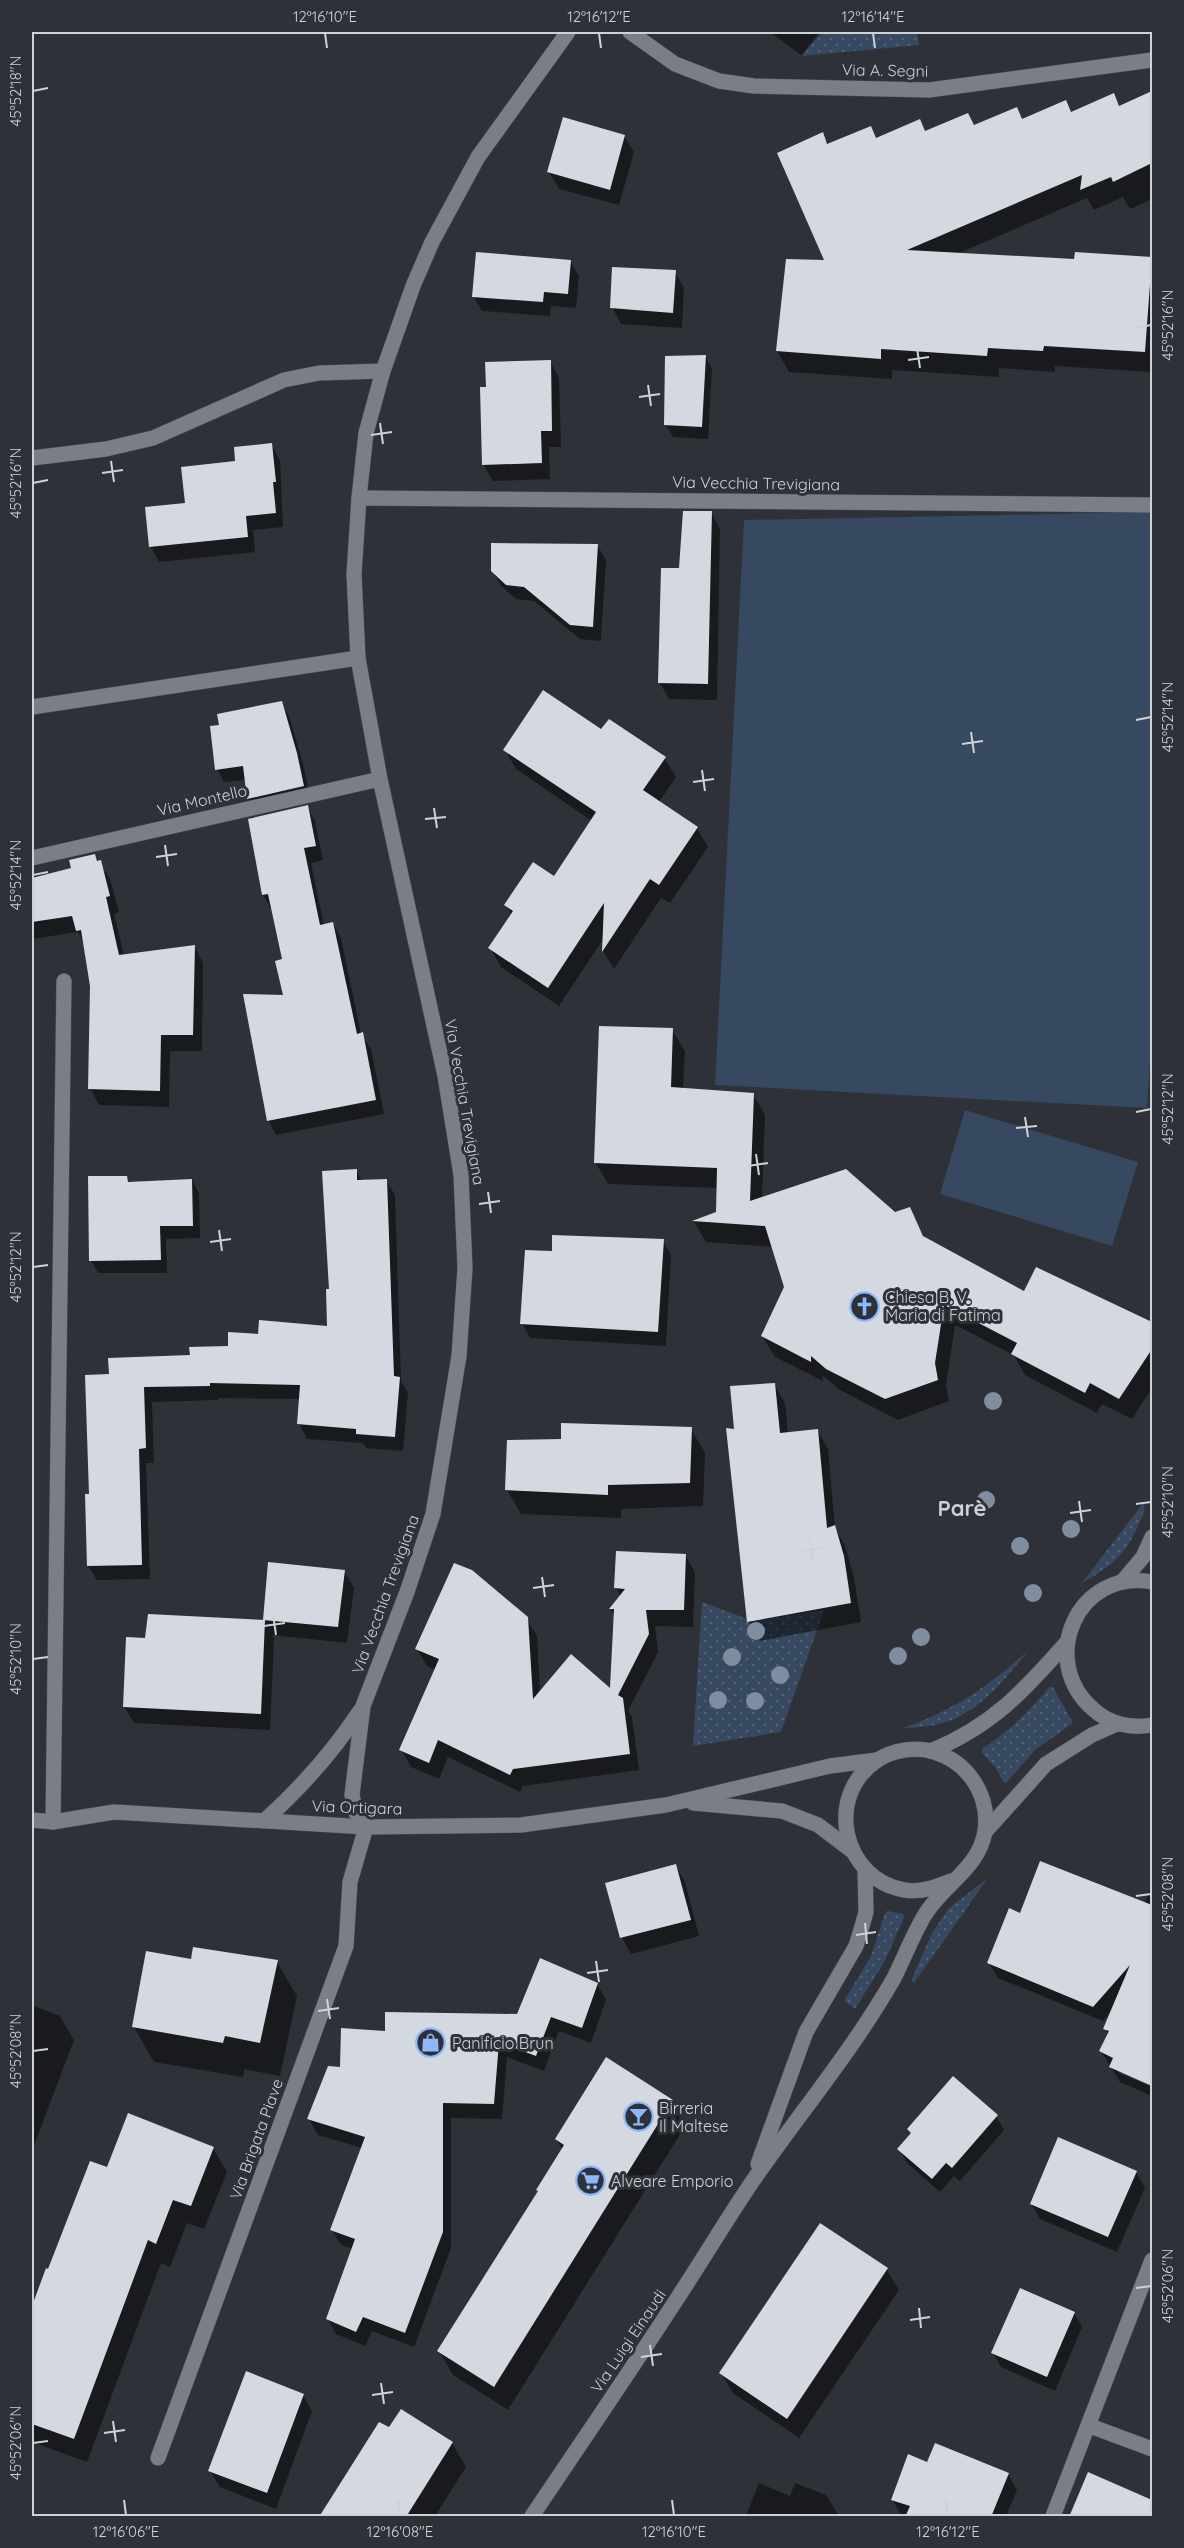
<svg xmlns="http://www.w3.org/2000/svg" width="1184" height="2548" font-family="Quicksand,sans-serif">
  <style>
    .grass { fill: url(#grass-dots) }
    .garden { fill: #374861 }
    .shadow { fill: #0007 }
    .building { fill: #d4d9e1 }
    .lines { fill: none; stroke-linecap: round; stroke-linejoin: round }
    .service-casing { stroke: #4a4d52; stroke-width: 16 }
    .minor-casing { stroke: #4a4d52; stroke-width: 16 }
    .tertiary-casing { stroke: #4a4d52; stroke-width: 16 }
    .service { stroke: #7a7f86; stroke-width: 15 }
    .minor { stroke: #7a7f86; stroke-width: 15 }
    .tertiary { stroke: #7a7f86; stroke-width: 15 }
    .tree { fill: #808da0 }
    .ticks { fill: none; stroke: #ced1d5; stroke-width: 2 }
    .labels { text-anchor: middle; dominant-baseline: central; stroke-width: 6; stroke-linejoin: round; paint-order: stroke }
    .street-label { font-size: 16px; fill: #ced1d5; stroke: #2e3238 }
    .poi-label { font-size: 16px; fill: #ced1d5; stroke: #2e3238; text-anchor: start }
    .district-label { font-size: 22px; font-weight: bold; fill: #ced1d5; stroke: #2e3238 }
    .neatline { fill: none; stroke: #ced1d5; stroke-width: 2 }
    .ticks-label { font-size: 15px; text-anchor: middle; fill: #ced1d5 }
  </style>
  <defs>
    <pattern id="grass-dots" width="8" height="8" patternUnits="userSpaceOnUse" patternTransform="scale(1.5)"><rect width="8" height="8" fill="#374861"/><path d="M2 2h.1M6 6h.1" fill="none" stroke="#536177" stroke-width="1.8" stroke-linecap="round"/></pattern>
  </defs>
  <rect width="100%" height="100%" fill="#2e3238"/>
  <g class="grass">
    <polygon points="822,32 917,32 919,45 802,56"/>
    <path d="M1144 1502C1146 1510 1142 1517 1139 1524 1125 1556 1112 1566 1082 1583Z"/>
    <polygon points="702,1602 747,1619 747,1622 824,1610 781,1732 693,1746"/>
    <path d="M1029 1650C1005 1679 978 1715 939 1724 927 1727 914 1727 901 1729 956 1709 986 1688 1029 1650Z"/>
    <path d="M1049 1687H1053L1073 1723 1035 1750 1007 1782 1004 1783 995 1767 982 1753V1749C1008 1732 1030 1711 1049 1687Z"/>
    <polygon points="988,1878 914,1983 911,1981 932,1933 949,1908"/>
    <polygon points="887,1911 903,1914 904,1917 885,1961 855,2009 844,2001 871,1956 885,1913"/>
  </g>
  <g class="garden">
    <polygon points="1152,512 1152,1033 1147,1108 715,1085 744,520"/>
    <polygon points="965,1110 1138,1162 1112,1246 940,1194"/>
  </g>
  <g class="shadow">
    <polygon points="770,32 820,32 801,55"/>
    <polygon points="1152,93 1152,199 1130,209 1123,197 1094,210 1087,198 957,254 1076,260 1151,258 1152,372 1055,366 1055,372 999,368 999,377 892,370 892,379 789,372 777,351 826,262 822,134 829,146 870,128 877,140 974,127 1016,108 1023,120 1065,102 1072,113 1113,95 1120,107"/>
    <polygon points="624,136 634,152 619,205 559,189 549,172"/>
    <polygon points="570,261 579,276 576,308 551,306 550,316 482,311 473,296"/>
    <polygon points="675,272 684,288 682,328 621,324 612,307"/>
    <polygon points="705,356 712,369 708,439 673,437 665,424"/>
    <polygon points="550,361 559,378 561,447 549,447 550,479 493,481 483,464 487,389"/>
    <polygon points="271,445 280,460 283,527 253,530 255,552 159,562 151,547 147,508 186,504"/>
    <polygon points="711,512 720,529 717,700 669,699 660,683 681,570"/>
    <polygon points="597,545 606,560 601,641 580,639 534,601 516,599 501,586 493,571"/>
    <polygon points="281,703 289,716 304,767 310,799 256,812 248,799 246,780 224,782 217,769 221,727"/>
    <polygon points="601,732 664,758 676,777 659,802 697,828 708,847 670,903 661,898 614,969 603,951 604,938 559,1006 501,967 490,948 512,915 506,905 555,878 592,821 516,769 505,750"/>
    <polygon points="307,807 315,821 323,860 311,863 324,926 333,924 341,938 361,1034 371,1049 384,1114 276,1135 268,1120 284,996 284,960 271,909 263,895"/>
    <polygon points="94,855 110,879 119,912 114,914 124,956 194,946 203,963 202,1051 170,1051 169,1107 99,1105 90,1088 91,986 84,943 78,932 32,939 32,882 51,879"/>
    <polygon points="672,1030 685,1051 683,1089 753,1094 765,1115 762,1198 895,1213 909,1209 926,1240 1024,1293 1037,1269 1152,1323 1152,1388 1132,1419 1102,1404 1097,1413 1025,1375 1014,1355 955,1325 946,1385 949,1401 898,1420 840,1390 822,1375 823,1381 775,1357 762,1336 785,1287 773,1247 706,1242 694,1222 717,1213 718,1188 608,1184 596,1163"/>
    <polygon points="356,1170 362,1181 386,1180 395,1195 401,1381 408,1393 403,1451 366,1448 363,1443 307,1439 299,1424 300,1399 218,1398 218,1400 152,1402 154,1463 146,1463 150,1579 97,1580 88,1566 91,1496 110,1376 229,1347 260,1335 328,1327 330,1290"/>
    <polygon points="126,1177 130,1184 192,1180 199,1193 200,1238 166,1239 167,1273 98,1273 91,1260"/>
    <polygon points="663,1241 671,1255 666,1346 530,1338 522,1323 553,1252"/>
    <polygon points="774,1384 785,1403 788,1434 817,1430 828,1449 835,1528 845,1546 854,1577 861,1622 760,1641 749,1622 736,1430"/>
    <polygon points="691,1429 705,1453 703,1506 621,1509 621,1518 521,1514 507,1490 562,1441"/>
    <polygon points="686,1556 695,1573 693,1627 655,1626 658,1652 628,1711 632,1717 639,1770 523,1786 520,1792 448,1757 439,1779 411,1767 401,1750 436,1670 427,1666 417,1649 526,1618 537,1636 540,1693 612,1691 615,1617 611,1609 621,1597 616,1588"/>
    <polygon points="344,1571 354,1588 347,1643 272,1635 274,1638 270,1730 134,1723 124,1707 147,1640 149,1615 266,1622 265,1619"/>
    <polygon points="675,1865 685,1882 699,1936 631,1954 622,1938 607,1884"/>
    <polygon points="1152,1884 1152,2084 1119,2070 1119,2073 1152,2087 1152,2096 1120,2082 1101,2051 1109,2035 1105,2029 1112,2010 1103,2021 998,1978 989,1963 1021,1915 1145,1904"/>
    <polygon points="192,1960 277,1962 297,1996 280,2076 244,2069 243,2077 154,2062 134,2027"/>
    <polygon points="597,1984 606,2000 591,2043 559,2031 544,2071 507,2057 502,2119 451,2118 451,2248 414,2347 372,2331 365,2346 336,2334 327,2318 353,2249 341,2245 332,2230 362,2148 318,2135 309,2119 342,2069 386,2033 519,2016"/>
    <polygon points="32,2005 60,2016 74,2040 32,2151"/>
    <polygon points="672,2101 686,2125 508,2410 453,2375 439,2351 539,2192 562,2149 556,2139"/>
    <polygon points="996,2116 1004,2130 960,2181 954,2176 940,2192 907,2163 899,2149"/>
    <polygon points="213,2148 227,2172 204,2229 187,2223 170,2267 161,2263 87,2462 32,2442 32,2310 47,2269 49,2270 107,2169"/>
    <polygon points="1136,2172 1145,2188 1117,2252 1040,2219 1031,2204"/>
    <polygon points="887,2270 899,2290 799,2438 733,2393 721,2373"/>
    <polygon points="1074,2313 1082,2327 1055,2391 1001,2367 993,2353"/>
    <polygon points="303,2395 312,2411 276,2509 220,2487 210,2471"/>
    <polygon points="452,2443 466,2467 435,2516 321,2516"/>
    <polygon points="928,2464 1008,2474 1017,2490 1006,2516 901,2515 892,2499"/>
    <polygon points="759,2483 790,2496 795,2483 826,2495 839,2516 746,2516"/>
  </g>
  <g class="building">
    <polygon points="1152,91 1152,163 1113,182 1111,177 1080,190 1082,175 907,250 1074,259 1075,252 1152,257 1145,352 1044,346 1043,351 988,348 987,356 881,349 881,359 776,351 786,259 824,260 777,153 823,132 827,144 871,126 876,138 920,119 925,131 968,113 974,125 1017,107 1022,119 1066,100 1071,112 1114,93 1119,106"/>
    <polygon points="563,117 625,135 610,190 547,172"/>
    <polygon points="476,252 571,260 568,294 544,292 543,302 472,297"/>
    <polygon points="612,267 676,270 673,313 610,308"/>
    <polygon points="706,355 702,427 664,425 665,356"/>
    <polygon points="551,360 552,431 541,431 542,463 482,465 480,387 486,387 485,362"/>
    <polygon points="272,443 276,482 273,482 276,513 246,516 248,537 149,547 145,507 185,503 181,467 235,461 234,447"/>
    <polygon points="683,511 712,511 708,684 658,683 661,568 679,568"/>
    <polygon points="491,543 598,544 593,627 570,625 524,587 506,585 491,571"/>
    <polygon points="543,690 601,729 609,719 666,757 643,790 698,827 659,885 650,879 602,952 604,903 548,988 488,948 513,911 504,905 533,862 554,876 596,812 503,750"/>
    <polygon points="282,701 297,753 304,786 247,799 243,766 215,770 210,726 219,725 217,714"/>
    <polygon points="308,805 316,846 304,848 320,925 333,922 357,1034 363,1032 376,1100 267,1121 243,994 283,995 275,961 282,959 268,894 262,895 248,819"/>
    <polygon points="95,854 97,861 101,860 110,896 106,897 119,955 195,945 193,1035 161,1035 160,1091 88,1089 90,986 81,930 76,931 72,916 32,922 32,878 71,868 69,860"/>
    <polygon points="599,1026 673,1028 671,1087 754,1093 750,1201 846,1169 895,1212 910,1207 923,1236 1024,1291 1036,1267 1152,1322 1152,1349 1119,1399 1090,1383 1085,1393 1011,1354 1017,1343 944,1305 935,1363 938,1380 885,1399 826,1369 811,1356 811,1362 761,1336 784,1287 765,1226 692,1221 716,1212 717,1168 594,1163"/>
    <polygon points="357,1169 357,1180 387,1179 394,1376 400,1377 395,1437 356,1434 356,1429 297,1424 300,1385 210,1383 210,1386 144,1387 146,1448 139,1449 142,1565 87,1566 85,1494 89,1494 85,1375 109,1374 108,1358 190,1355 189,1347 228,1346 228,1332 258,1334 259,1320 327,1326 326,1289 329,1289 322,1171"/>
    <polygon points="88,1176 127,1176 128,1182 192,1179 193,1226 160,1226 161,1260 89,1261"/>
    <polygon points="552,1235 664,1239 658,1332 520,1324 525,1250 552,1251"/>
    <polygon points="775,1383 780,1433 818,1429 827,1528 835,1525 844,1556 851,1603 747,1622 726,1428 734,1429 730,1386"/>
    <polygon points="561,1423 692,1427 690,1483 608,1485 608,1495 505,1490 507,1440 561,1439"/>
    <polygon points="616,1551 686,1554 684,1610 646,1610 649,1634 618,1695 623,1698 630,1754 513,1769 510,1775 438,1740 429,1763 399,1750 439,1659 415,1649 454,1563 472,1570 528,1617 533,1699 571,1654 610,1688 614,1609 609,1609 625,1589 614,1588"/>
    <polygon points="268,1562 345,1570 338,1627 263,1620"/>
    <polygon points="148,1614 265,1620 261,1714 123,1707 126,1637 145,1638"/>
    <polygon points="1040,1861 1152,1905 1152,2086 1109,2067 1113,2058 1099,2051 1109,2031 1103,2029 1130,1965 1093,2007 987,1963 1009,1908 1020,1913"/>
    <polygon points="676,1864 691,1920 620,1938 605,1883"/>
    <polygon points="193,1947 278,1960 260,2043 225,2036 223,2043 132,2027 146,1951 191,1959"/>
    <polygon points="540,1958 598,1983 582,2028 551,2017 536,2056 499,2042 494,2104 443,2103 443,2232 405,2333 363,2317 356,2332 326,2319 355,2239 330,2230 365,2137 307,2119 328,2066 340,2067 341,2028 385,2031 385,2012 517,2014"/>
    <polygon points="606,2057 673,2100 494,2387 437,2351 538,2191 536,2190 564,2145 555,2139"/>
    <polygon points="953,2076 998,2115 952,2168 946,2163 932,2179 897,2149 911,2133 907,2129"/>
    <polygon points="128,2113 214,2147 191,2206 173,2200 156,2244 148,2240 74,2439 32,2424 32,2306 46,2268 48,2269 90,2161 107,2167"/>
    <polygon points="1058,2137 1137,2171 1108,2237 1030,2204"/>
    <polygon points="820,2223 888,2268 787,2419 719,2373"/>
    <polygon points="1020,2288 1075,2312 1047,2377 991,2353"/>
    <polygon points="246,2371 304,2394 267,2493 208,2471"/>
    <polygon points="401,2409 453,2442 406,2517 319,2517 379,2422 389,2427"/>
    <polygon points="935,2443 1009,2473 991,2517 905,2517 910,2506 891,2500 908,2454 927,2462"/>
    <polygon points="1088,2472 1152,2500 1152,2517 1069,2517"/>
  </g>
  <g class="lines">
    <defs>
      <g id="service">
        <polyline points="32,458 106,449 153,438 284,380 319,373 383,371"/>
        <polyline points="32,707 358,658"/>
      </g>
      <g id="minor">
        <polyline points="630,32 675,64 719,81 754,86 929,90 1152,60"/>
        <polyline points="359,498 1152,505"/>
        <polyline points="32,858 380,779"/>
        <polyline points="53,1822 64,981"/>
        <polyline points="1090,2426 1152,2449"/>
        <polyline points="158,2458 346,1946 350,1882 366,1827"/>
        <polyline points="1053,2516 1152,2260"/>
      </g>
      <g id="tertiary">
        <polyline points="1122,1582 1143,1557 1152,1537"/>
        <path d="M1152 1582C1078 1568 1037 1660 1093 1709 1109 1724 1131 1729 1152 1725"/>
        <path d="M931 1751C992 1726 1024 1691 1067 1642"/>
        <polyline points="693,1803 782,1811 818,1825 851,1850"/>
        <polyline points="32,1820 53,1822 114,1812 366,1827 521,1825 666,1805 830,1766 877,1760"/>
        <path d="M264 1821C301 1788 332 1753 360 1711"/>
        <polyline points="366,1827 356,1813 352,1795 363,1706 407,1592 433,1514 459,1356 465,1268 461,1175 445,1076 380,779 358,658 354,574 359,498 366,433 383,371 413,286 432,242 478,157 568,32"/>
        <polyline points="985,1832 1046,1764 1092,1735 1117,1724"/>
        <polyline points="758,2164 806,2032 856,1946 861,1930 866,1912 865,1869"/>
        <path d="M532 2516C579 2446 627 2376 673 2305 700 2264 725 2222 752 2182 799 2114 853 2050 894 1978 904 1958 912 1937 923 1918 940 1887 980 1868 985 1831 990 1795 968 1762 934 1752 916 1746 892 1750 876 1761 824 1797 843 1879 904 1890 921 1893 936 1887 951 1881"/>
      </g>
    </defs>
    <use href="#service" class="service-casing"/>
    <use href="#minor" class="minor-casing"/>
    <use href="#tertiary" class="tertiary-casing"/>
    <use href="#service" class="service"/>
    <use href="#minor" class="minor"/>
    <use href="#tertiary" class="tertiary"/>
  </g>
  <g class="tree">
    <circle cx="993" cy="1401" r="9"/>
    <circle cx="986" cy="1500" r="9"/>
    <circle cx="1071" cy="1529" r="9"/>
    <circle cx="1020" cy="1546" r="9"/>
    <circle cx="1033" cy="1593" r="9"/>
    <circle cx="756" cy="1631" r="9"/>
    <circle cx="921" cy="1637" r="9"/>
    <circle cx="898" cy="1656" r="9"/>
    <circle cx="732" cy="1657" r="9"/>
    <circle cx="780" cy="1675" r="9"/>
    <circle cx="718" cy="1700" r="9"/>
    <circle cx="755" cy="1701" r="9"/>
  </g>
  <path class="ticks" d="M325 33 327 48M599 33 601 48M873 33 875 48M33 91 48 88M1136 328 1151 325M917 348 920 368M908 360 929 357M648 385 651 406M639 397 660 394M380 423 383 444M371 435 392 432M111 461 114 482M102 473 123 470M33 483 48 480M1136 720 1151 717M971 732 974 753M962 744 983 741M702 770 705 791M693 782 714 779M434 808 437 828M425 819 446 817M165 845 168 866M156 857 177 854M33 875 48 872M1136 1112 1151 1109M1025 1117 1028 1137M1016 1128 1037 1126M756 1154 759 1175M748 1166 768 1163M488 1192 491 1213M479 1204 500 1201M219 1230 222 1251M210 1242 231 1239M33 1267 48 1265M1079 1501 1082 1522M1136 1504 1151 1502M1070 1513 1091 1510M810 1539 813 1560M802 1551 822 1548M542 1577 545 1597M533 1588 554 1585M273 1614 276 1635M264 1626 285 1623M33 1659 48 1657M1136 1896 1151 1894M865 1923 867 1944M856 1935 876 1932M596 1961 599 1982M587 1973 608 1970M327 1999 330 2019M318 2011 339 2008M33 2051 48 2049M1136 2288 1151 2286M919 2308 921 2328M910 2320 930 2317M650 2345 653 2366M641 2357 662 2354M381 2383 384 2404M372 2395 393 2392M113 2421 116 2442M104 2433 125 2430M33 2443 48 2441M124 2500 126 2515M398 2500 400 2515M672 2500 674 2515M946 2500 948 2515"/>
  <defs>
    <symbol id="church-ring" viewBox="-11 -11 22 22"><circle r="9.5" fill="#2e3238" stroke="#8db9fc" stroke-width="1.5"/><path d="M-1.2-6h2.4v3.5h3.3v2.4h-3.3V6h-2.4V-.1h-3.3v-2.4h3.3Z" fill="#8db9fc"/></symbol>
    <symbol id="shop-ring" viewBox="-11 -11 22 22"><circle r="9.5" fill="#2e3238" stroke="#8db9fc" stroke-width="1.5"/><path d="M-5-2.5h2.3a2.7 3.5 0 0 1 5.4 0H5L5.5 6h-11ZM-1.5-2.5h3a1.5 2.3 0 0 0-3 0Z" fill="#8db9fc"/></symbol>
    <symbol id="bar-ring" viewBox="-11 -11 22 22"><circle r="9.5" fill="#2e3238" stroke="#8db9fc" stroke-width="1.5"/><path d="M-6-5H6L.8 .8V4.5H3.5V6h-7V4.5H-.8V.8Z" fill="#8db9fc"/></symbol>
    <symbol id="supermarket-ring" viewBox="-11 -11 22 22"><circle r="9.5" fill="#2e3238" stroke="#8db9fc" stroke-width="1.5"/><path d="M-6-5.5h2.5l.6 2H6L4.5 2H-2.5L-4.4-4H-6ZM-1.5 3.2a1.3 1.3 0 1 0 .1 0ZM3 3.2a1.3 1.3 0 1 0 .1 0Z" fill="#8db9fc"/></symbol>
  </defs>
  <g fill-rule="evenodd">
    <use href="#church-ring" x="848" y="1290" width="33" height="33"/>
    <use href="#shop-ring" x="414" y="2026" width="33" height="33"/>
    <use href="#bar-ring" x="622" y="2100" width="33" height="33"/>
    <use href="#supermarket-ring" x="574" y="2164" width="33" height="33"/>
  </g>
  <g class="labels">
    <g class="street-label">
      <text transform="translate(885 70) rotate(1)">Via A. Segni</text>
      <text transform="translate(756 483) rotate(1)">Via Vecchia Trevigiana</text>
      <text transform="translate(202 800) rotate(-13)">Via Montello</text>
      <text transform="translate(465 1102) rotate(80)">Via Vecchia Trevigiana</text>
      <text transform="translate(385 1594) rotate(-70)">Via Vecchia Trevigiana</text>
      <text transform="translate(357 1807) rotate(2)">Via Ortigara</text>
      <text transform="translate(256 2139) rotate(-70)">Via Brigata Piave</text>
      <text transform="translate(628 2341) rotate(-56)">Via Luigi Einaudi</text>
    </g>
    <g class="poi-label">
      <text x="885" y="1297">Chiesa B. V.<tspan x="885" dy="18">Maria di Fatima</tspan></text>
      <text x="452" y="2043">Panificio Brun</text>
      <text x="659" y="2108">Birreria<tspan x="659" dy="18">Il Maltese</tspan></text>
      <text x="611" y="2181">Alveare Emporio</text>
    </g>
    <g class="district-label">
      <text x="962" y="1508">Parè</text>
    </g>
  </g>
  <rect width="1184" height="2548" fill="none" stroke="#2e3238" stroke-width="66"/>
  <rect x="33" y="33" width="1118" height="2482" class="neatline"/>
  <g class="ticks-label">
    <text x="325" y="22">12°16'10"E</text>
    <text x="599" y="22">12°16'12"E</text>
    <text x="873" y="22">12°16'14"E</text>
    <text transform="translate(16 91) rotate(-90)" y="5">45°52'18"N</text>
    <text transform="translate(1168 325) rotate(-90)" y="5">45°52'16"N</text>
    <text transform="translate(16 483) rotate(-90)" y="5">45°52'16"N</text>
    <text transform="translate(1168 717) rotate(-90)" y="5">45°52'14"N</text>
    <text transform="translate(16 875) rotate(-90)" y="5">45°52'14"N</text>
    <text transform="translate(1168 1109) rotate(-90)" y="5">45°52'12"N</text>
    <text transform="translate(16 1267) rotate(-90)" y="5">45°52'12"N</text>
    <text transform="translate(1168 1502) rotate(-90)" y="5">45°52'10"N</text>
    <text transform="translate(16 1659) rotate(-90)" y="5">45°52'10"N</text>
    <text transform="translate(1168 1894) rotate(-90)" y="5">45°52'08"N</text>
    <text transform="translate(16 2051) rotate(-90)" y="5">45°52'08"N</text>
    <text transform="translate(1168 2286) rotate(-90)" y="5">45°52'06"N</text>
    <text transform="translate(16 2443) rotate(-90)" y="5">45°52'06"N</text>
    <text x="126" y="2537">12°16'06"E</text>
    <text x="400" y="2537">12°16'08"E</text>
    <text x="674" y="2537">12°16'10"E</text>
    <text x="948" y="2537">12°16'12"E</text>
  </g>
</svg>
